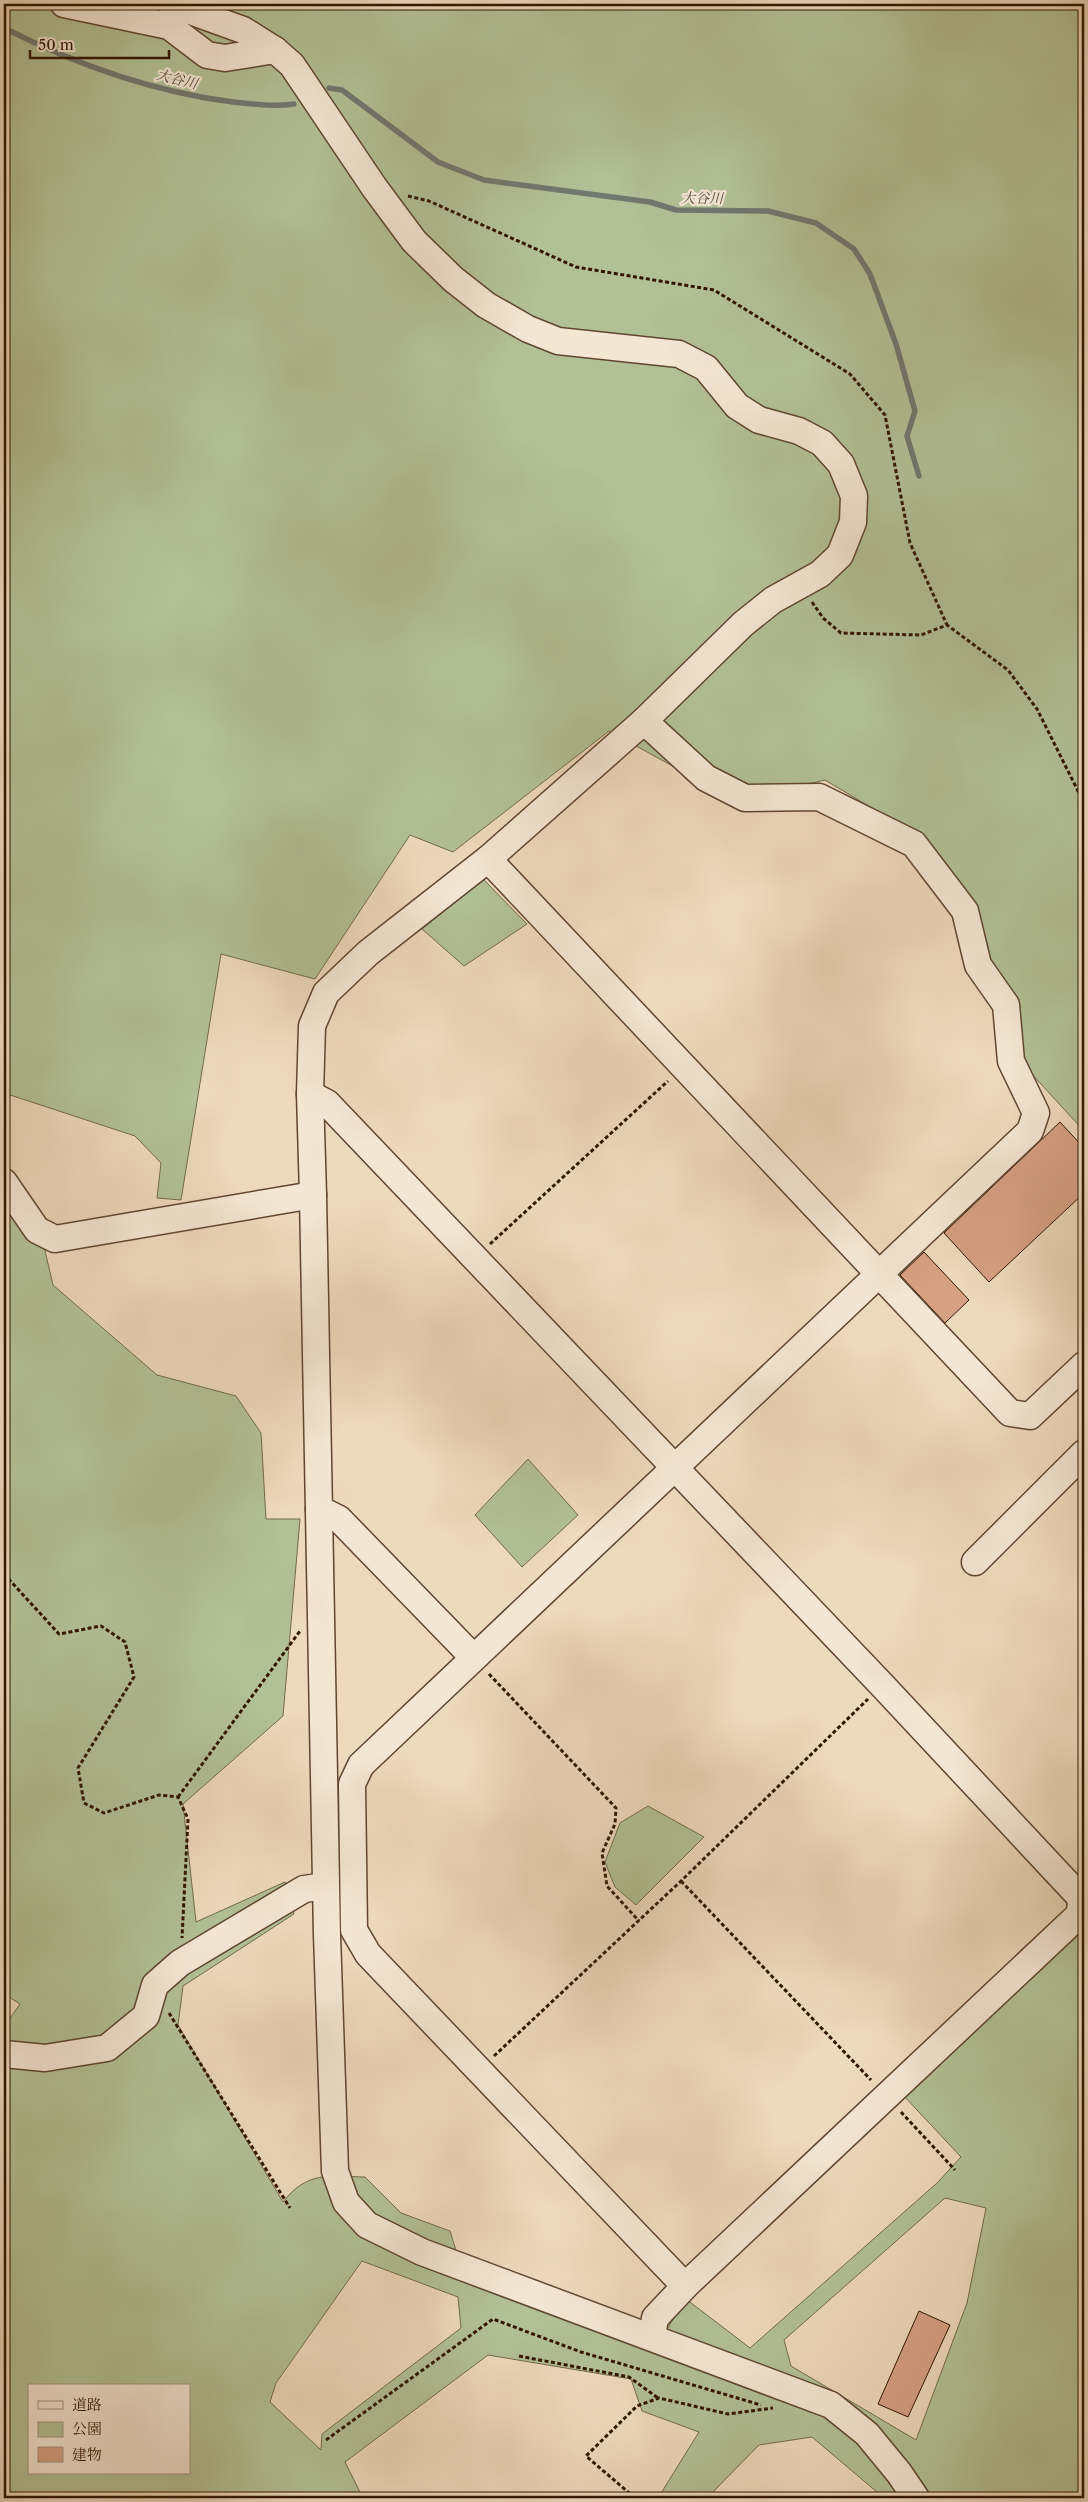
<svg xmlns="http://www.w3.org/2000/svg" width="1088" height="2502" font-family="'Libre Caslon Text','Noto Serif JP',serif">
  <style>
    .green { fill: #b2c096; stroke: #726a4c; fill-rule: evenodd }
    .lines { fill: none; stroke-linecap: round; stroke-linejoin: round }
    .stream { stroke: #727770; stroke-width: 5.5 }
    .building { fill: #d6a083; stroke: #311502 }
    .minor-casing { stroke: #604630; stroke-width: 29 }
    .path { stroke: #311502; stroke-width: 3; stroke-dasharray: 4 2.5; stroke-linecap: butt }
    .minor { stroke: #f3e6d3; stroke-width: 26 }
    .labels { text-anchor: middle; dominant-baseline: central; stroke-width: 4.5; stroke-linejoin: round; paint-order: stroke }
    .water-label { font-size: 14px; font-style: italic; fill: #574e42; stroke: #f3e6d3 }
  </style>
  <rect width="100%" height="100%" fill="#edd9bc"/>
  <filter id="stains"><feTurbulence type="fractalNoise" baseFrequency=".004" numOctaves="4"/><feColorMatrix values="0 0 0 0 .2 0 0 0 0 .09 0 0 0 0 .02 0 0 0 .5 -.17"/></filter>
  <radialGradient id="worn" r=".72"><stop offset=".6" stop-color="#630" stop-opacity="0"/><stop offset="1" stop-color="#630" stop-opacity=".3"/></radialGradient>
  <g class="green">
    <polygon points="4,4 1084,4 1084,1131 1019,1060 983,951 919,836 825,780 736,801 609,731 453,852 410,835 315,979 221,954 181,1200 157,1198 161,1163 135,1136 4,1093"/>
    <polygon points="483,879 527,924 464,966 422,929"/>
    <path d="M4 1176 38 1221 53 1285 157 1375 236 1396 261 1433 266 1519H300L283 1716 183 1804 196 1922 285 1882 294 1914 183 1986 178 2025 283 2202C307 2171 329 2176 365 2177L401 2213 450 2231 463 2273 655 2348 686 2299 750 2348 937 2183 961 2157 903 2095 1084 1924V2498H884L812 2437 759 2445 707 2498H658L699 2432 642 2411 631 2379 488 2355 345 2462 363 2498H4V2027L20 2004 4 1994ZM945 2198 986 2208 967 2303 916 2440 791 2366 784 2340ZM362 2261 458 2297 461 2328 322 2434 321 2450 270 2402 276 2383ZM29 2386H189V2473H29Z"/>
    <polygon points="528,1459 578,1515 522,1567 475,1515"/>
    <polygon points="648,1806 704,1837 636,1905 615,1887 605,1862 620,1823"/>
  </g>
  <g class="lines">
    <g class="stream">
      <path d="M4 28C75 64 154 92 233 102 254 104 273 107 294 104"/>
      <polyline points="329,88 342,90 438,162 484,180 650,202 676,210 768,211 816,223 854,249 870,274 896,344 915,411 907,436 919,476"/>
    </g>
  </g>
  <g class="building">
    <polygon points="1060,1122 1084,1148 1084,1193 989,1282 944,1233"/>
    <polygon points="924,1252 969,1300 945,1323 900,1275"/>
    <polygon points="919,2311 950,2325 908,2417 878,2404"/>
  </g>
  <g class="lines">
    <defs>
      <g id="minor">
        <polyline points="64,4 169,26 207,55 225,58 275,50"/>
        <polyline points="171,4 243,30 275,50 292,65 374,187 414,241 453,279 486,305 528,329 558,341 679,354 706,368 737,406 759,420 799,431 822,443 841,464 854,496 853,522 840,555 820,574 773,600 743,624 644,721 488,859 368,953 326,993 312,1026 310,1094 313,1195 327,1935 335,2171 346,2202 367,2225 422,2252 831,2405 867,2434 899,2473 916,2498"/>
        <polyline points="644,721 706,778 745,798 819,797 914,844 965,911 978,965 1006,1005 1011,1061 1036,1113 1030,1131 361,1765 352,1784 354,1930 368,1954 685,2286"/>
        <polyline points="488,859 1010,1413 1030,1416 1084,1365"/>
        <polyline points="310,1094 327,1103 882,1685 1081,1898 1080,1914 685,2286 655,2318 652,2337"/>
        <polyline points="4,1182 37,1230 55,1239 313,1195"/>
        <polyline points="319,1509 339,1519 473,1657"/>
        <polyline points="975,1562 1084,1453"/>
        <polyline points="4,2054 45,2058 107,2048 146,2016 155,1985 180,1963 304,1889 326,1886"/>
      </g>
    </defs>
    <use href="#minor" class="minor-casing"/>
    <g class="path">
      <polyline points="408,196 429,201 576,267 714,290 850,374 885,415 910,543 947,625"/>
      <polyline points="812,602 823,618 841,633 921,635 947,625 1008,670 1037,709 1084,803"/>
      <polyline points="490,1244 668,1081"/>
      <polyline points="4,1574 59,1634 101,1626 125,1642 134,1677 78,1768 84,1803 104,1813 159,1795 178,1797 188,1819 182,1938"/>
      <polyline points="489,1674 616,1808 615,1824 602,1853 607,1886 639,1921"/>
      <polyline points="178,1797 300,1631"/>
      <polyline points="681,1881 871,2080"/>
      <polyline points="169,2013 290,2208"/>
      <polyline points="494,2056 681,1881 868,1699"/>
      <polyline points="901,2112 955,2170"/>
      <polyline points="519,2356 629,2377 658,2398"/>
      <polyline points="326,2440 493,2319 581,2352 761,2405"/>
      <polyline points="635,2498 586,2456 637,2406 659,2398 728,2414 773,2408"/>
    </g>
    <use href="#minor" class="minor"/>
  </g>
  <g class="labels">
    <g class="water-label">
      <text transform="translate(177 79) rotate(14)">大谷川</text>
      <text transform="translate(702 198) rotate(1)">大谷川</text>
    </g>
  </g>
  <rect width="1088" height="2502" fill="none" stroke="#edd9bc" stroke-width="20"/>
  <rect x="5" y="5" width="1078" height="2492" fill="none" stroke="#311502" stroke-width="2.5"/>
  <rect x="10" y="10" width="1068" height="2482" fill="none" stroke="#311502"/>
  <rect x="28" y="2384" width="162" height="90" fill="#f3e6d3" stroke="#a5927f"/>
  <rect x="38" y="2401" width="25" height="8" fill="#f3e6d3" stroke="#a5927f"/>
  <text x="72" y="2410" font-size="15" fill="#311502">道路</text>
  <rect x="38" y="2422" width="25" height="15" fill="#b2c096" stroke="#a5927f"/>
  <text x="72" y="2434" font-size="15" fill="#311502">公園</text>
  <rect x="38" y="2447" width="25" height="15" fill="#d6a083" stroke="#a5927f"/>
  <text x="72" y="2460" font-size="15" fill="#311502">建物</text>
  <path d="M30 50v8h139v-8" fill="none" stroke="#311502" stroke-width="2.5"/>
  <text x="38" y="50" font-size="15" fill="#311502" stroke="#f3e6d3" stroke-width="4" paint-order="stroke">50 m</text>
  <rect width="100%" height="100%" filter="url(#stains)"/>
  <rect width="100%" height="100%" fill="url(#worn)"/>
</svg>
